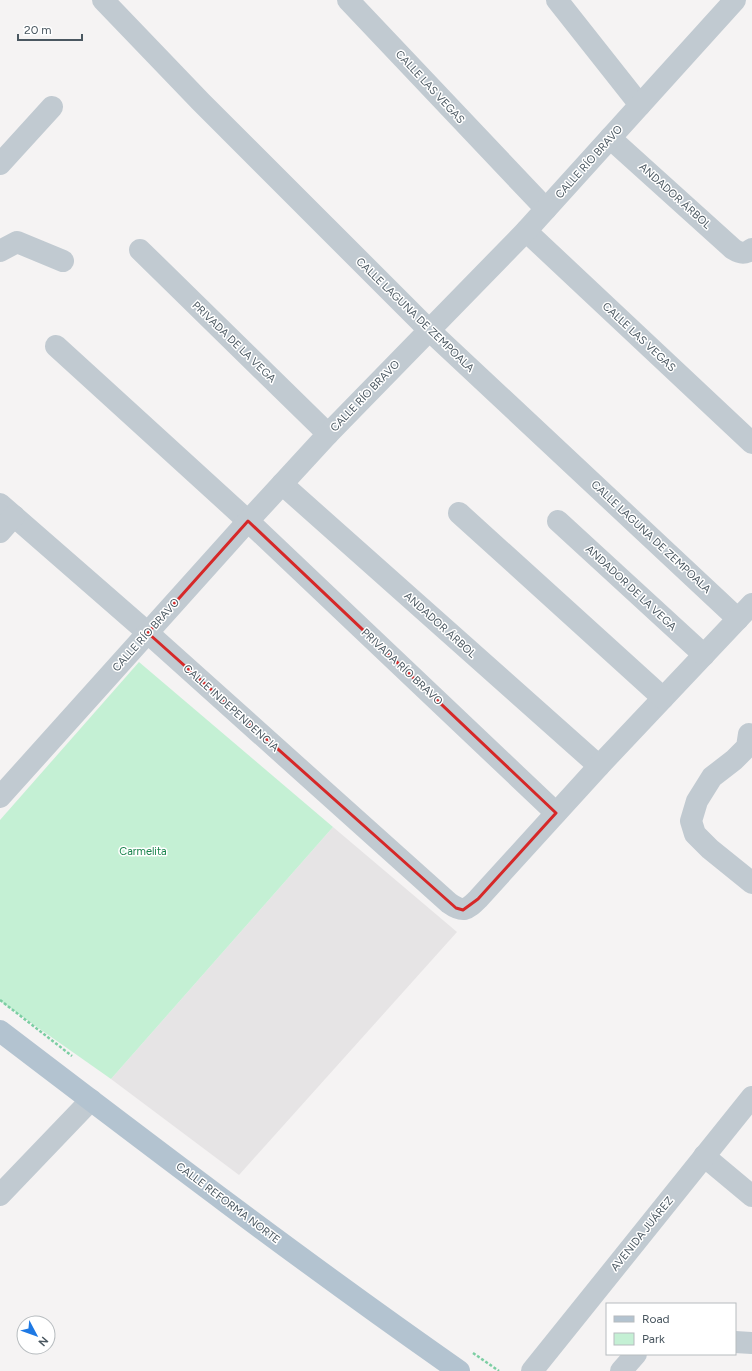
<svg xmlns="http://www.w3.org/2000/svg" width="752" height="1371" font-family="Figtree,sans-serif">
  <style>
    .education { fill: #e6e4e5 }
    .green { fill: #c4f0d4 }
    .lines { fill: none; stroke-linecap: round; stroke-linejoin: round }
    .path { stroke: #7ccea3; stroke-width: 2.5; stroke-dasharray: 3 2; stroke-linecap: butt }
    .minor { stroke: #c1cad1; stroke-width: 22 }
    .major { stroke: #b3c3d0; stroke-width: 22 }
    .marked { fill: none; stroke: #d62828; stroke-width: 3; stroke-linejoin: round }
    .labels { text-anchor: middle; dominant-baseline: central; stroke-width: 3; stroke-linejoin: round; paint-order: stroke }
    .street-label { font-size: 11px; fill: #4a5760; stroke: #fff }
    .park-label { font-size: 11px; fill: #19844c; stroke: #fff }
  </style>
  <rect width="100%" height="100%" fill="#f5f3f3"/>
  <polygon class="education" points="333,827 457,932 239,1175 111,1079"/>
  <polygon class="green" points="139,662 333,827 111,1079 0,1001 0,820"/>
  <g class="lines">
    <g class="path">
      <polyline points="0,1000 72,1056"/>
      <polyline points="473,1353 499,1371"/>
    </g>
    <g class="minor">
      <polyline points="103,0 201,102 429,330 738,619"/>
      <polyline points="348,0 546,209"/>
      <polyline points="557,0 640,105"/>
      <path d="M610 138 733 249C741 254 745 254 752 249"/>
      <polyline points="0,164 52,107"/>
      <polyline points="526,231 752,443"/>
      <polyline points="140,250 328,434"/>
      <polyline points="0,251 17,242 63,261"/>
      <polyline points="56,346 248,521 556,813"/>
      <polyline points="282,484 599,766"/>
      <path d="M0 504 148 633 449 903C463 913 467 910 478 899L599 766 752 604"/>
      <polyline points="459,513 663,698"/>
      <polyline points="558,521 704,655"/>
      <polyline points="0,532 14,516"/>
      <polyline points="749,734 747,747 734,760 712,777 697,801 691,821 695,834 710,849 752,883"/>
      <polyline points="0,797 248,521 328,434 526,231 735,0"/>
      <polyline points="704,1156 752,1196"/>
      <polyline points="0,1195 91,1100"/>
      <polyline points="735,1342 752,1343"/>
      <polyline points="532,1371 752,1097"/>
      <polyline points="621,1371 636,1354"/>
    </g>
    <path class="major" d="M0 1031C152 1147 303 1262 459 1371"/>
  </g>
  <path class="marked" d="M248 521 556 813 478 899 463 910 456 908 148 633Z"/>
  <g class="labels">
    <g class="street-label">
      <text transform="translate(430 87) rotate(47)">CALLE LAS VEGAS</text>
      <text transform="translate(589 162) rotate(-48)">CALLE RÍO BRAVO</text>
      <text transform="translate(675 196) rotate(42)">ANDADOR ÁRBOL</text>
      <text transform="translate(415 315) rotate(44)">CALLE LAGUNA DE ZEMPOALA</text>
      <text transform="translate(639 337) rotate(43)">CALLE LAS VEGAS</text>
      <text transform="translate(234 342) rotate(44)">PRIVADA DE LA VEGA</text>
      <text transform="translate(365 396) rotate(-46)">CALLE RÍO BRAVO</text>
      <text transform="translate(651 537) rotate(43)">CALLE LAGUNA DE ZEMPOALA</text>
      <text transform="translate(631 588) rotate(43)">ANDADOR DE LA VEGA</text>
      <text transform="translate(440 625) rotate(42)">ANDADOR ÁRBOL</text>
      <text transform="translate(146 635) rotate(-48)">CALLE RÍO BRAVO</text>
      <text transform="translate(402 667) rotate(43)">PRIVADA RÍO BRAVO</text>
      <text transform="translate(231 708) rotate(42)">CALLE INDEPENDENCIA</text>
      <text transform="translate(228 1203) rotate(37)">CALLE REFORMA NORTE</text>
      <text transform="translate(642 1234) rotate(-51)">AVENIDA JUÁREZ</text>
    </g>
    <g class="park-label">
      <text x="143" y="851">Carmelita</text>
    </g>
  </g>
  <rect x="606" y="1303" width="130" height="52" fill="#ffffff" stroke="#b7bcbf"/>
  <rect x="614" y="1316" width="20" height="6" fill="#b3c3d0" stroke="#b7bcbf"/>
  <text x="642" y="1323" font-size="12" fill="#4a5760">Road</text>
  <rect x="614" y="1333" width="20" height="12" fill="#c4f0d4" stroke="#b7bcbf"/>
  <text x="642" y="1343" font-size="12" fill="#4a5760">Park</text>
  <g transform="translate(36 1335) rotate(131)"><circle r="19" fill="#ffffff" stroke="#b7bcbf"/>
  <path d="M0-3L7 15L0 10L-7 15Z" fill="#1e79e4"/>
  <text y="-6" font-size="11" font-weight="bold" text-anchor="middle" fill="#4a5760">N</text>
  </g>
  <path d="M18 34v6h64v-6" fill="none" stroke="#4a5760" stroke-width="2"/>
  <text x="24" y="34" font-size="12" fill="#4a5760" stroke="#ffffff" stroke-width="3" paint-order="stroke">20 m</text>
</svg>
